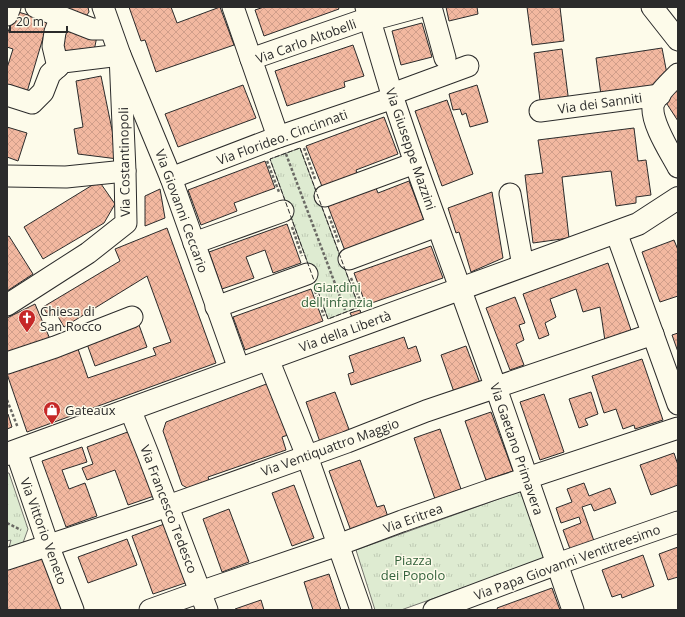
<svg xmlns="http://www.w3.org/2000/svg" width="685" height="617" font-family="'Open Sans',sans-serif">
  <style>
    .grass { fill: url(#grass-tufts); stroke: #74746e }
    .building { fill: url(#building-cross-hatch); stroke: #2b2b2b }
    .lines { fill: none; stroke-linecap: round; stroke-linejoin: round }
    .minor-casing { stroke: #2b2b2b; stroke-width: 23 }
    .major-casing { stroke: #2b2b2b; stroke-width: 24 }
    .path { stroke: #6a6964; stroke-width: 2.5; stroke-dasharray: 3 2; stroke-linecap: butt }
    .minor { stroke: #fdfbea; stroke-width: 21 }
    .major { stroke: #fdfbea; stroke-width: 22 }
    .fence { stroke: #2b2b2b; stroke-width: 1; stroke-dasharray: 5 2; stroke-linecap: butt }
    .labels { text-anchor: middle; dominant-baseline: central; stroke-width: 3; stroke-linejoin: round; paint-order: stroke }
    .street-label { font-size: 13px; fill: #2b2b2b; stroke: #fdfbea }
    .park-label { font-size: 13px; fill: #34623c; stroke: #fdfbea }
    .poi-label { font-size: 13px; fill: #2b2b2b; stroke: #fdfbea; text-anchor: start }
  </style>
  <defs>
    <pattern id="grass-tufts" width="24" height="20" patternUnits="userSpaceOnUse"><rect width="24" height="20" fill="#deebd1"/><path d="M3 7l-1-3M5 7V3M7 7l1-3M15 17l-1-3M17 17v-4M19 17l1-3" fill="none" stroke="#bfcab4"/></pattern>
    <pattern id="building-cross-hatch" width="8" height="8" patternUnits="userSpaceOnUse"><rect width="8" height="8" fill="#f2b8a0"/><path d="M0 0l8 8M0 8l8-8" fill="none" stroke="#d09e8a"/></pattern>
  </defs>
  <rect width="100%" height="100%" fill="#fdfbea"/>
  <g class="grass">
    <polygon points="300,148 359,307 328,319 270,159"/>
    <polygon points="7,473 9,473 28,529 20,551 7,555 11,540 7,541"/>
    <polygon points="521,491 545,559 401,610 375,610 356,550"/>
  </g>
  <g class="building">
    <polygon points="52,7 88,7 89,12 84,19"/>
    <polygon points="129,7 171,7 177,23 220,7 234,45 156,72 145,40 141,41"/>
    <polygon points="264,7 338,7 339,9 264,36 255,10"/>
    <polygon points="446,7 477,7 478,14 449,21"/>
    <polygon points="527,7 560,7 564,41 532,45"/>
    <polygon points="15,11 48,21 27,92 7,85 7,68 13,49 7,47 7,35"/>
    <polygon points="422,23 432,57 401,65 392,31"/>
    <polygon points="63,31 97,36 93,56 60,50"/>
    <polygon points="353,45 364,76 344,82 345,87 287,106 275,71"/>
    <polygon points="662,48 667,74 653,88 601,95 596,58"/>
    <polygon points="562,49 569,103 541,108 534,53"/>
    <polygon points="101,76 118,159 78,154 74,129 83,127 76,81"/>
    <polygon points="243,85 256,118 178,147 165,114"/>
    <polygon points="477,85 488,122 470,127 466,113 462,115 460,109 453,110 449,94"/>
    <polygon points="678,88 678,121 665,101"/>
    <polygon points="447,100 473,174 442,186 415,111"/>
    <polygon points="384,117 398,154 356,170 358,175 323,189 306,146"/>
    <polygon points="7,127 27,133 18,161 7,157"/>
    <polygon points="634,128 638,161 646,160 651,195 636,197 636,203 616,206 611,171 562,177 569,238 533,243 525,175 543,173 538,140"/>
    <polygon points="265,161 275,188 234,203 237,211 201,225 188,190"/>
    <polygon points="99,181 115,204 104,223 43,259 24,227"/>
    <polygon points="409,181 424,220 345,251 328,206 376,188 378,193"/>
    <polygon points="160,189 165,218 145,226 145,196"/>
    <polygon points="492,192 503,258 471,272 459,232 456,233 448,208"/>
    <polygon points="287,224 301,263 273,273 265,250 246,257 254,278 222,289 209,252"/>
    <polygon points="167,228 216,363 27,432 7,374 78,349 88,378 156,355 153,348 171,342 147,276 64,327 56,313 49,317 43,307 120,261 115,249"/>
    <polygon points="9,236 33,274 7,291 7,237"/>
    <polygon points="674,240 678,250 678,296 660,302 642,252"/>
    <polygon points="431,246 443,278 366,305 354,273"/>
    <polygon points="608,263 631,330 605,341 600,307 583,312 576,289 550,299 556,317 545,323 549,335 539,339 523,294"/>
    <polygon points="311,289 323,321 245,350 233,317"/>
    <polygon points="515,297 525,323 519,325 524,340 516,344 524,365 510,370 486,308"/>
    <polygon points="35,304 50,339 7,356 7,318"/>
    <polygon points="360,310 362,316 353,319 350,313"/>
    <polygon points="139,325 147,347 95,366 87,344"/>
    <polygon points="678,333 678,352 672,335"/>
    <polygon points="404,337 408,349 416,346 421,361 351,385 348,374 354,372 349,356"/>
    <polygon points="466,346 480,383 454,392 441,355"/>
    <polygon points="642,359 663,420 635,429 634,425 623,429 616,409 604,413 592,376"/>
    <polygon points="269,383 288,435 282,437 286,450 208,477 210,484 191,490 182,485 163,431 166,422"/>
    <polygon points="335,392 350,432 320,442 306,402"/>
    <polygon points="591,392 598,414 585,419 588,425 579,428 569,399"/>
    <polygon points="544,394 564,452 540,460 520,402"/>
    <polygon points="491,412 513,471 486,480 465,421"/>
    <polygon points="7,414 8,414 12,427 7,429"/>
    <polygon points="440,429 461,489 435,499 414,438"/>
    <polygon points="133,430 157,495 128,505 115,470 87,480 82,468 93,464 87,447"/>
    <polygon points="82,447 87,462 62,470 69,489 85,483 97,516 66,527 42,461"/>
    <polygon points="674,453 678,465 678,485 651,495 640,465"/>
    <polygon points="360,460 377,507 384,505 388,517 351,531 329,471"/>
    <polygon points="584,483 589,496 610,488 616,503 594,511 591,504 582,507 594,541 570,549 563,530 581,523 579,517 561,523 556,508 572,502 567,489"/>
    <polygon points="294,485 314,538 292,546 272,493"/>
    <polygon points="229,509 249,562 222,572 203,519"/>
    <polygon points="167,523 188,582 153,594 132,536"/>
    <polygon points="127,539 137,565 88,583 78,557"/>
    <polygon points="678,547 678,577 668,580 659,554"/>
    <polygon points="643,555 654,586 622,598 621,594 612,597 602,570"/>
    <polygon points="46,557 65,610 7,610 7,570"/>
    <polygon points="329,574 341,610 313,610 304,582"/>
    <polygon points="552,588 560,610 498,610 497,608"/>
    <polygon points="261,600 264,610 235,610 235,609"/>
  </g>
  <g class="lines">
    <defs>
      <g id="minor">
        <polyline points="36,7 92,29 110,29"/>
        <polyline points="233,7 251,59"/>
        <polyline points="366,7 393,98 415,163 496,388 573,610"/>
        <polyline points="431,7 445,58"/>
        <polyline points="652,7 678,40"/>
        <polyline points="7,15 10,7"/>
        <polyline points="382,17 419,7"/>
        <polyline points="58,67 53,46 55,32 61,17"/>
        <path d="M678 74C670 82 655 96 653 106 651 123 670 152 678 167"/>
        <polyline points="392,94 468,66"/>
        <polyline points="7,95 32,103 43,92 50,74 63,62 120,55 171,178 239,369"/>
        <polyline points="540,111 660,95"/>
        <polyline points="278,137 251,59 369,18"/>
        <polyline points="7,176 66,177 125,171"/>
        <polyline points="171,178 278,137 393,98"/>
        <polyline points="510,194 523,266"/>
        <polyline points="325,196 415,163"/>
        <polyline points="616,232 678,404"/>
        <polyline points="194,243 283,211"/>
        <polyline points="349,259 437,226"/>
        <polyline points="7,305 88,253 126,223 125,171 120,55 103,7"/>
        <polyline points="216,307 307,274"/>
        <polyline points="268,359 307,456 361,610"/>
        <polyline points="7,363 55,347 132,317"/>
        <polyline points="130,409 148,454 207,610"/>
        <polyline points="16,451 48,545 73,610"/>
        <polyline points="7,559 168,506 347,442 426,411 653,334"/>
        <polyline points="150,610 200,592 338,545 402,521 491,490 678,428"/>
        <polyline points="434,610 557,564 678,522"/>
      </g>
      <polyline id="major" points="7,454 638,224 678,198"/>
    </defs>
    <use href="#minor" class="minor-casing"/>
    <use href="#major" class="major-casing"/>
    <g class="path">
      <polyline points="304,148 315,179"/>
      <polyline points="286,154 345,310"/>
      <polyline points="267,161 279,192"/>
      <polyline points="329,216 339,243"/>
      <polyline points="292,227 302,256"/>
      <polyline points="351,278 361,303"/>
      <polyline points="315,291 324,316"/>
      <polyline points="7,400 18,428"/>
      <polyline points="7,523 21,530"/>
    </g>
    <use href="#minor" class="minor"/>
    <use href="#major" class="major"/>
    <polygon class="fence" points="300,148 359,307 328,319 270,159"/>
  </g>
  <defs>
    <symbol id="church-pin" viewBox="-11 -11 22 30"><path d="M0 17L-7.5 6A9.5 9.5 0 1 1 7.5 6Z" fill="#c62828" stroke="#fdfbea"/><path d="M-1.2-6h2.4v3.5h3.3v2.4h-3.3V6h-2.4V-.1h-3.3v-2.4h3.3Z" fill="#fff"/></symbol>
    <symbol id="shop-pin" viewBox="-11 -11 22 30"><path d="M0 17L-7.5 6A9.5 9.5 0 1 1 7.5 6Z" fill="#c62828" stroke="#fdfbea"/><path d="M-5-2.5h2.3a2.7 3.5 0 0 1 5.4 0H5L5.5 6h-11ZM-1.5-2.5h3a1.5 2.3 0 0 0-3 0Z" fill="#fff"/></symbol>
  </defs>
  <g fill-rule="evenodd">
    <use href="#church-pin" x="17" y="308" width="20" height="27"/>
    <use href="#shop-pin" x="42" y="400" width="20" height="27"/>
  </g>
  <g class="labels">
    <g class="street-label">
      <text transform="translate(306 41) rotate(-20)">Via Carlo Altobelli</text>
      <text transform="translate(600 103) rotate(-8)">Via dei Sanniti</text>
      <text transform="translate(282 137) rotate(-20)">Via Florideo. Cincinnati</text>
      <text transform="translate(411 149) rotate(71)">Via Giuseppe Mazzini</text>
      <text transform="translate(124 162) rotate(-91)">Via Costantinopoli</text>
      <text transform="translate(182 211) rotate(70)">Via Giovanni Ceccario</text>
      <text transform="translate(345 331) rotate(-20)">Via della Libertà</text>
      <text transform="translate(330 447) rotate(-20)">Via Ventiquattro Maggio</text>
      <text transform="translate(517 449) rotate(71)">Via Gaetano Primavera</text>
      <text transform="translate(169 509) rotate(69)">Via Francesco Tedesco</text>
      <text transform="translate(413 518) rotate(-20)">Via Eritrea</text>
      <text transform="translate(44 531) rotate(70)">Via Vittorio Veneto</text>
      <text transform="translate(567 562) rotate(-20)">Via Papa Giovanni Ventitreesimo</text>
    </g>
    <g class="park-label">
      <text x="337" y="287">Giardini<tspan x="337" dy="15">dell'infanzia</tspan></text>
      <text x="413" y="560">Piazza<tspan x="413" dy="15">dei Popolo</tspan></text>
    </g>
    <g class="poi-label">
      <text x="40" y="311">Chiesa di<tspan x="40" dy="15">San Rocco</tspan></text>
      <text x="65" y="410">Gateaux</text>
    </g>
  </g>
  <rect width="685" height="617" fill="none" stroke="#2b2b2b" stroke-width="16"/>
  <path d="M10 26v6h57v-6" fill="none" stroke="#2b2b2b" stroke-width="2"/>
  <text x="16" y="26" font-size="12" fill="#2b2b2b" stroke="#fdfbea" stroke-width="3" paint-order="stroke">20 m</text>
</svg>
